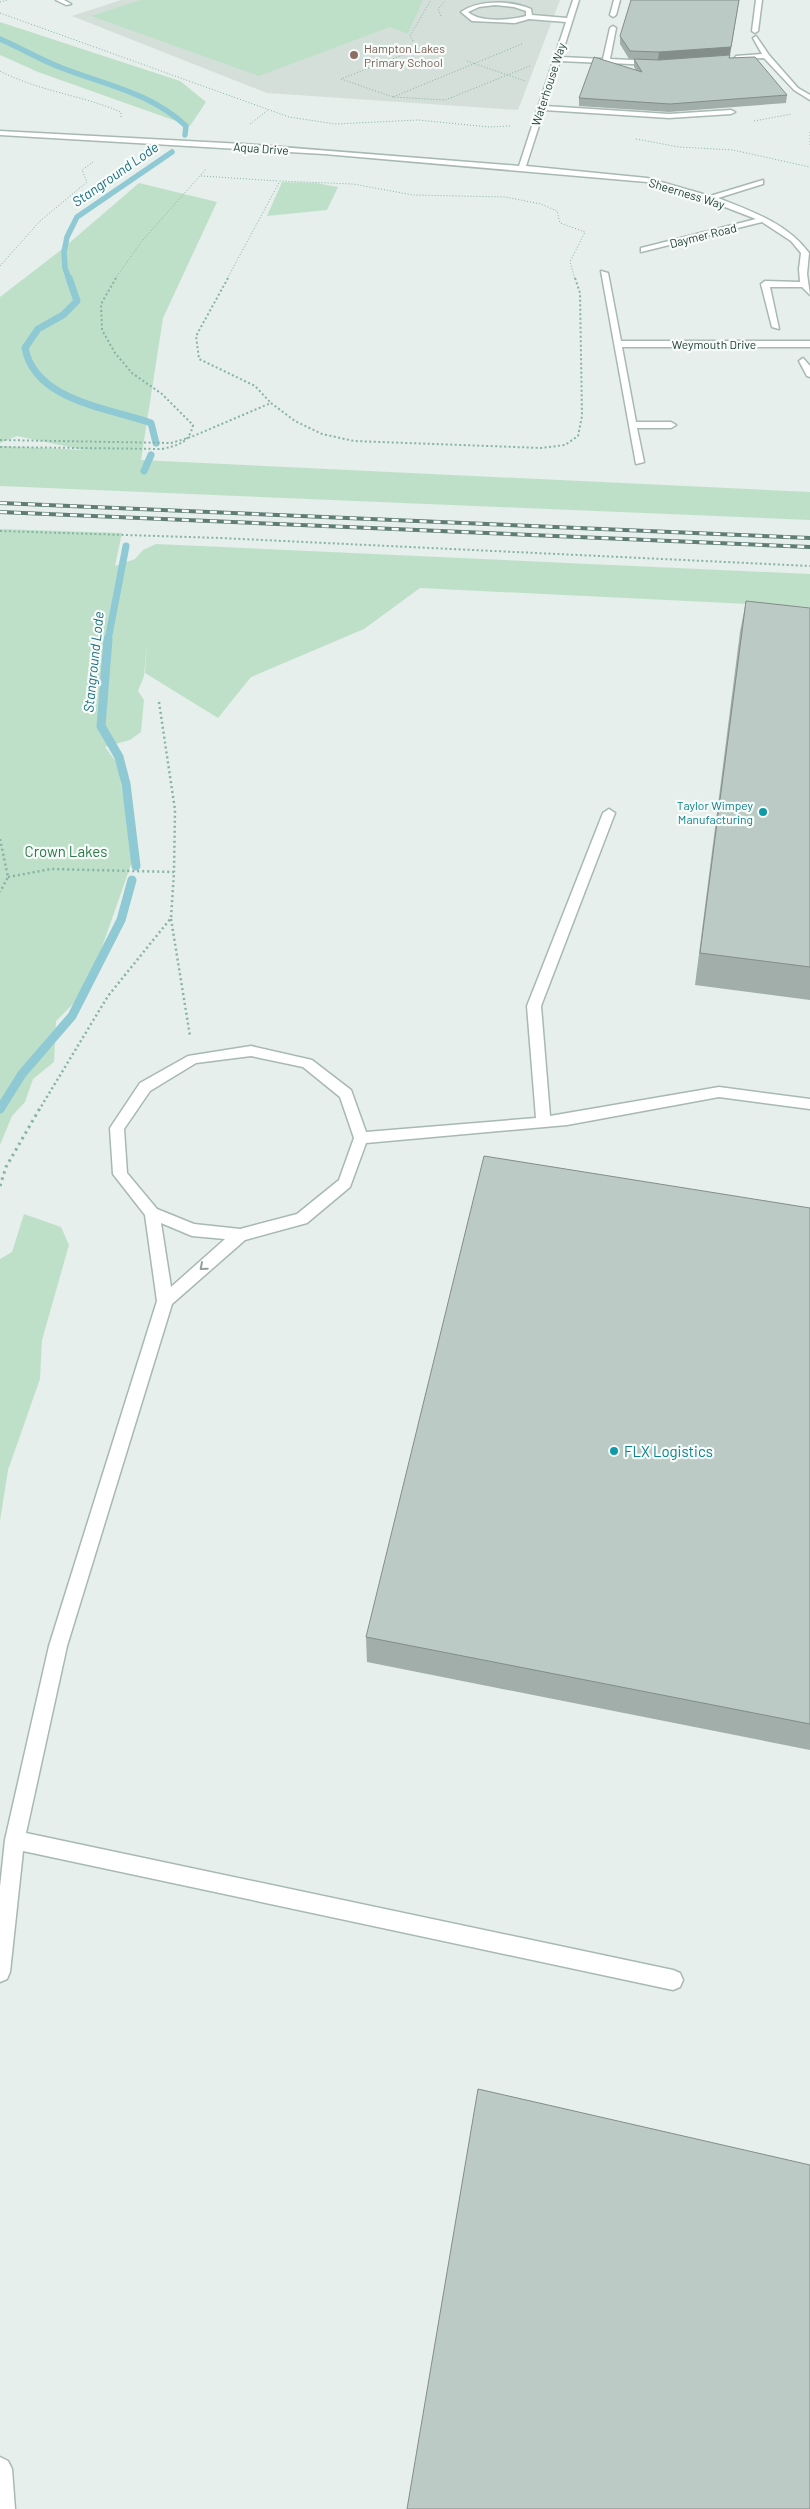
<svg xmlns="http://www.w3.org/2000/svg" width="810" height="2509" font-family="Barlow,sans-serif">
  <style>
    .built { fill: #d4dfda }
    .green { fill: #bfe0c8 }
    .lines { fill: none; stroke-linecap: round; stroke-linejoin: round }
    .stream-far2 { stroke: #8ec9d4; stroke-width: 5.5 }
    .stream-far1 { stroke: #8ec9d4; stroke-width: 7 }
    .stream { stroke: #8ec9d4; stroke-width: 9 }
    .minor-casing { stroke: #a8b8b2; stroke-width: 3 }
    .path-far3 { stroke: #86b3a5; stroke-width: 1; stroke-dasharray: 1 2; stroke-linecap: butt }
    .path-far2 { stroke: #86b3a5; stroke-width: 2; stroke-dasharray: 2 2.5; stroke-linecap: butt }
    .path-far1 { stroke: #86b3a5; stroke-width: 2.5; stroke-dasharray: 2 3; stroke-linecap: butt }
    .path { stroke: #86b3a5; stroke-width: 3; stroke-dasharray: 2.5 4; stroke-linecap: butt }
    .minor { fill: #fff; fill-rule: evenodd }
    .rail-casing { stroke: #5f7d75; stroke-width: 4 }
    .rail { stroke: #f7fbf9; stroke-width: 2.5; stroke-dasharray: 7; stroke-linecap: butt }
    .wall { fill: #a1aea9 }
    .shaded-wall { fill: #838d89 }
    .building { fill: #bbcac4; stroke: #838d89 }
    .oneway { stroke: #92a09c }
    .education-dot { fill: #8d6e63; stroke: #f7fbf9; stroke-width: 2 }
    .culture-dot { fill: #0f9aa8; stroke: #f7fbf9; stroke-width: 2 }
    .labels { text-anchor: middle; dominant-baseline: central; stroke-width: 4.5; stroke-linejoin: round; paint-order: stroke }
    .far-education-label { font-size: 12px; fill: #785e54; stroke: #f7fbf9; text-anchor: start }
    .far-street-label { font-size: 12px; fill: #24423a; stroke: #f7fbf9 }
    .far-culture-label { font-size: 12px; fill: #0d838f; stroke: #f7fbf9; text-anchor: end }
    .far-water-label { font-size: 14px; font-style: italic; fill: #1c6f80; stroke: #f7fbf9 }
    .park-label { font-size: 15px; fill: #2d7a4b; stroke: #f7fbf9 }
    .culture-label { font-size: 15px; fill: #0d838f; stroke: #f7fbf9; text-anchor: start }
  </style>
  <rect width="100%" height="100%" fill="#e6efeb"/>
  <polygon class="built" points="121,0 560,0 518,110 267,93 72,16"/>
  <g class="green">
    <polygon points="140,0 423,0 408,34 390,27 259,76 91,16"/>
    <polygon points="0,22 180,81 206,102 190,126 38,72 0,55"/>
    <polygon points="282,182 316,183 338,187 327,210 267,216"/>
    <polygon points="139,183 217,202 163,318 141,460 810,492 810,520 0,486 0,446 84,450 17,436 0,443 0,297 61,250"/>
    <polygon points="0,529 122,533 115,566 135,559 143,550 156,544 810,574 810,607 420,588 364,629 251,677 218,718 145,673 147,644 144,676 138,691 144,700 141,732 130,740 105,747 117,763 134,856 87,990 56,1021 54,1062 33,1079 25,1102 12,1116 0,1145"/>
    <polygon points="24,1214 61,1227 69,1245 42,1340 40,1379 8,1470 0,1521 0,1259 12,1252"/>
  </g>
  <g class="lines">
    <g class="stream-far2">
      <path d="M0 39C21 48 41 60 62 68 106 85 151 93 186 126L185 135"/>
      <polyline points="69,279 65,268 64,252 67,237 77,217 172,152"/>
    </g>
    <g class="stream-far1">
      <path d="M69 278 77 301 63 315 38 329 25 348C35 401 109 408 151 423L156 443"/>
      <polyline points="144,471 151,455"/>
      <polyline points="108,640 126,546"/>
    </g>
    <g class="stream">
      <polyline points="108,639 101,726 119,757 126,784 136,866"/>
      <polyline points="0,1109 22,1074 72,1016 121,920 132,880"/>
    </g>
    <defs>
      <g id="minor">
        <polygon points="56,0 64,0 71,4 66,5"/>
        <path d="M573 0H579L561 57 603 59 610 28 613 26 616 28 610 59 653 61 656 63 653 65 609 63 606 65 603 63 560 61 545 106 669 114 731 110 735 112 731 114 669 118 544 110 526 166 647 178 710 196 763 180V184L718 198C751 211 787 223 809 253L807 274 810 295 802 287H770L779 329 772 327 761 284 765 281 800 282 799 269 801 253 791 241 762 222 641 252V248L756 219 707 200 647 182 324 154 0 135V131L243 144 519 166 566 22 529 19 515 23 472 21 461 12C478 0 511 0 531 9L532 15 567 18ZM495 5 514 7 526 11V16C511 20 480 23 468 12L479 7Z"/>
        <polygon points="614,0 620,0 616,15 613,17 610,15"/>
        <polygon points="756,0 762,0 758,31 755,33 752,31"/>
        <polygon points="756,36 769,55 798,88 810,95 810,100 794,90 764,58 734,59 736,56 762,54 753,38"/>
        <polygon points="601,271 608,273 621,341 810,341 810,347 622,347 636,422 671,422 676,425 671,428 637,428 644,462 636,464"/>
        <polygon points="803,358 810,366 810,377 807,376 799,361"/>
        <path d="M609 809 615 813 541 1006 550 1116 719 1087 810 1099V1109L719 1097 567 1125 366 1143 350 1187 307 1223 245 1240 172 1304 67 1646 26 1833 673 1970 680 1973 683 1980 680 1987 673 1990 23 1851 10 1972 7 1979 0 1982V1887L5 1840 49 1646 157 1301 145 1215 113 1174 110 1128 140 1083 188 1056 251 1046 312 1060 351 1090 366 1132 536 1118 527 1006 603 813ZM251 1056 303 1067 340 1097 354 1138 339 1180 297 1214 240 1229 194 1224 157 1209 127 1173 124 1129 150 1091 196 1063ZM161 1223 192 1236 225 1239 171 1287Z"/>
        <polygon points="0,2457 8,2461 12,2469 15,2509 0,2509"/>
      </g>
    </defs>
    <use href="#minor" class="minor-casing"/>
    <g class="path-far3">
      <polyline points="0,2 8,0"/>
      <polyline points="0,13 289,117 335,124 418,120 489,127 511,126"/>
      <polyline points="441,16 438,9 445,1"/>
      <polyline points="522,44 393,97 445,100 530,66"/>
      <polyline points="420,51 410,36 431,0"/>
      <polyline points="467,61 525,81"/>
      <path d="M0 71C38 91 81 95 121 112V118"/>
      <polyline points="393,97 341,79 418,49"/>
      <polyline points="754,121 792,114"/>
      <polyline points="250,124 268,110"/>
      <polyline points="810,132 810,145"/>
      <polyline points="636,139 679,147 733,150 810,167"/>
      <polyline points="201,176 279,181"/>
      <polyline points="0,266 40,221 87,182 82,170 93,162"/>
      <polyline points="115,279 142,241 206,169"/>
      <polyline points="227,279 280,181 353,184 413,195 505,197 541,204 557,211 560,223 585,232 570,262 575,279"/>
    </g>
    <g class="path-far2">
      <polyline points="228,278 196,336 199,359 255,386 271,403"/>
      <polyline points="271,403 295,421 322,434 354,441 541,448 565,445 578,436 582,416 580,293 575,278"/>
      <polyline points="0,440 171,443 191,437 271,403"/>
      <path d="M0 447 162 449C179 445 189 443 193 425L162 394 132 373 115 353 102 330 101 304 116 278"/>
      <polyline points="0,531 220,538 810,566"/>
    </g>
    <g class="path-far1">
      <polyline points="159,702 175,810 174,872"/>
      <polyline points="0,839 8,877 0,892"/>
      <polyline points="8,877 51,869 174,872 171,918 108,996 39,1110"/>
      <polyline points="171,919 190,1036"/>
    </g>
    <polyline class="path" points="0,1186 6,1167 40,1108"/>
    <use href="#minor" class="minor"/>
    <defs>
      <g id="rail">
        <polyline points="0,503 810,538"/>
        <polyline points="0,512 810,547"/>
      </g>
    </defs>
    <use href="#rail" class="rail-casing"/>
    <use href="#rail" class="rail"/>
  </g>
  <g class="wall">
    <polygon points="620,36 729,58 787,95 786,103 669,112 579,106 579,98 636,70 634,67 634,59 629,59 620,44"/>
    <polygon points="746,601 810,608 810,1000 695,985 740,632"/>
    <polygon points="810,1208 810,1750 367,1662 366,1637"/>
  </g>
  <polygon class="shaded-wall" points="739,0 730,55 658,60 659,52"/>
  <g class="building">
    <polygon points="631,0 739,0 731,47 659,52 630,51 620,36"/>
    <polygon points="730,55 729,58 755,57 787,95 670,104 579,98 594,57 642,72 634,59 659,60"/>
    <polygon points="746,601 810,608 810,967 700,953"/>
    <polygon points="484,1156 810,1208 810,1724 366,1637"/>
    <polygon points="478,2089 810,2165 810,2509 407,2509"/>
  </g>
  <defs><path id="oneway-chevron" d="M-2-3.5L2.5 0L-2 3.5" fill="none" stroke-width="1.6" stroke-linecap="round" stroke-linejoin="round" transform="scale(1.25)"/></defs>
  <use class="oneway" href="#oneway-chevron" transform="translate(203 1267) rotate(139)"/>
  <circle class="education-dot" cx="354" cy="55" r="5"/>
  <g class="culture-dot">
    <circle cx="763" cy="812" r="5"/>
    <circle cx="614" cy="1451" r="5"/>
  </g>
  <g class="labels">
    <g class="far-education-label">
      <text x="364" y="48">Hampton Lakes<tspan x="364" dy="14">Primary School</tspan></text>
    </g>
    <g class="far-street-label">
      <text transform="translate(548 84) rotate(-72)">Waterhouse Way</text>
      <text transform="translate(261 148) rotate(4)">Aqua Drive</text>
      <text transform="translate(687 193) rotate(17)">Sheerness Way</text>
      <text transform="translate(703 235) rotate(-14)">Daymer Road</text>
      <text x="714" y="344">Weymouth Drive</text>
    </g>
    <g class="far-culture-label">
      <text x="753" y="805">Taylor Wimpey<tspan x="753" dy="14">Manufacturing</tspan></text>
    </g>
    <g class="far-water-label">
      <text transform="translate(115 174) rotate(-35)">Stanground Lode</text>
      <text transform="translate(93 662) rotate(-84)">Stanground Lode</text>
    </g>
    <g class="park-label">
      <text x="66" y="851">Crown Lakes</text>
    </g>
    <g class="culture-label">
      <text x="624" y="1451">FLX Logistics</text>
    </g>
  </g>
</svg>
